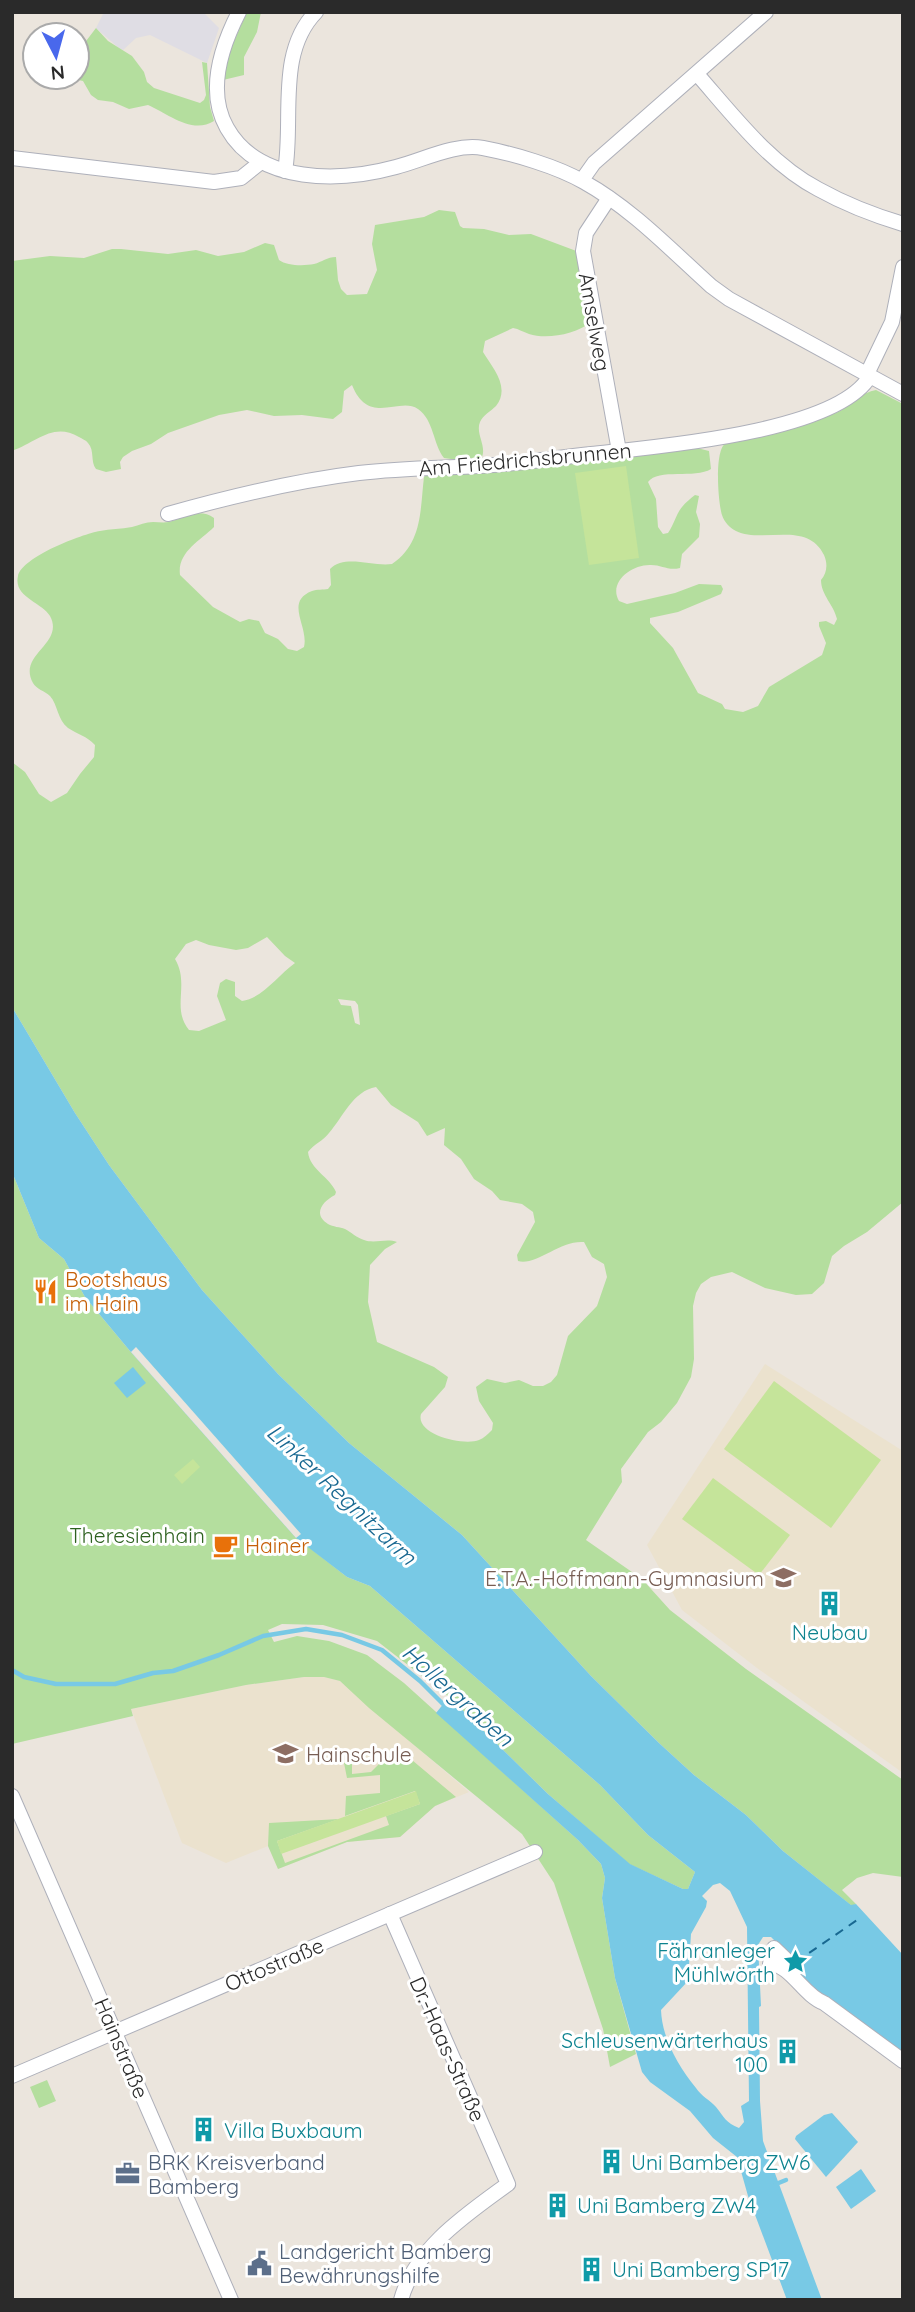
<svg xmlns="http://www.w3.org/2000/svg" width="915" height="2312" font-family="Quicksand,sans-serif">
  <style>
    .industrial { fill: #dfdde4 }
    .education { fill: #ebe2ce }
    .green { fill: #b4de9e; fill-rule: evenodd }
    .pitch { fill: #c5e49a }
    .water { fill: #78c9e5; fill-rule: evenodd }
    .pier { fill: #ebe5dd }
    .lines { fill: none; stroke-linecap: round; stroke-linejoin: round }
    .stream { stroke: #78c9e5; stroke-width: 4.5 }
    .ferry { stroke: #186891; stroke-width: 2; stroke-dasharray: 9 7; stroke-linecap: butt }
    .minor-casing { stroke: #aeb0ba; stroke-width: 16 }
    .minor { stroke: #fff; stroke-width: 14 }
    .labels { text-anchor: middle; dominant-baseline: central; stroke-width: 6; stroke-linejoin: round; paint-order: stroke }
    .street-label { font-size: 21px; fill: #2a2a2a; stroke: #fff }
    .food-label { font-size: 21px; fill: #c56008; stroke: #fff; text-anchor: start }
    .park-label { font-size: 21px; fill: #2e6220; stroke: #fff }
    .education-label { font-size: 21px; fill: #785e54; stroke: #fff; text-anchor: end }
    .culture-label { font-size: 21px; fill: #0d838f; stroke: #fff; text-anchor: start }
    .service-label { font-size: 21px; fill: #4e5e75; stroke: #fff; text-anchor: start }
    .water-label { font-size: 23px; font-style: italic; fill: #186891; stroke: #fff }
  </style>
  <rect width="100%" height="100%" fill="#ebe5dd"/>
  <polygon class="industrial" points="104,12 203,12 219,28 207,63 150,35 136,38 123,50 119,48 96,28"/>
  <g class="education">
    <polygon points="765,1364 903,1451 903,1773 757,1668 682,1610 647,1545"/>
    <polygon points="304,1677 324,1677 340,1681 469,1792 435,1806 400,1837 347,1842 278,1869 268,1846 226,1863 182,1843 131,1709 246,1685"/>
  </g>
  <g class="green">
    <polygon points="247,12 261,12 257,32 244,57 244,75 223,80 227,57"/>
    <path d="M96 28 108 41 132 56 144 72 147 82 154 88 200 103 204 100 206 95 202 62 207 63 210 107 214 121C192 135 167 113 148 105L129 109 113 102 98 100 91 95 83 81 68 78 77 77V53Z"/>
    <path d="M439 210 455 212 460 226 463 228 484 229 509 235 531 234 579 252 591 322C576 334 547 340 529 334 523 332 519 329 513 328L485 341 483 352C492 367 511 387 496 406 491 411 483 415 480 422 475 434 488 447 481 459L458 460 444 458C433 444 434 420 418 409 399 396 369 427 352 385L344 391 342 412 333 419 302 415 274 416 247 410 219 415 168 433 151 444 132 451 123 457 120 462 121 469 106 472 96 469C90 461 95 451 88 443 86 440 82 439 79 437 53 422 37 442 12 451V261L50 256 84 258 112 249H121L168 254 196 250 218 256 244 252 265 243 274 245 279 260C287 266 304 266 314 264 322 262 327 257 336 257L338 280 341 289 347 295 367 294 377 270 372 244 375 225 424 217Z"/>
    <path d="M876 390 903 404V1202L867 1232 844 1246 832 1256 824 1283 812 1294 796 1295 765 1288 732 1272 711 1277 701 1284 696 1293 693 1306 694 1359 691 1377 677 1403 661 1422 648 1432 621 1469 622 1482 586 1540 642 1579 670 1610 746 1669 903 1780V1877L873 1873 857 1878 842 1890 856 1904 852 1906 783 1851 746 1815 694 1775 659 1743 591 1676 462 1535 349 1443 278 1374 202 1290 109 1165 75 1113 12 1007V762L25 772 39 794 51 802 67 793 80 774 94 757 95 745C87 736 77 734 68 728 57 719 58 705 50 696 45 691 36 689 33 683 17 654 65 644 50 616 42 602 13 597 18 576 22 557 82 534 100 531 110 529 121 529 132 527 139 525 146 522 153 522 158 522 163 523 169 522 184 518 199 507 214 518V527C200 541 177 552 180 575L213 607 240 622 249 619 259 621 265 633 278 639 288 649 297 651 304 647C309 626 284 602 312 591 317 589 323 590 328 589L331 585 330 569C345 554 373 567 392 564 423 543 420 509 424 477L428 473 697 448 709 451 711 469C695 479 658 468 648 482L656 499 658 527 663 534 668 533C674 525 676 514 682 507 686 502 690 499 695 495L699 496 696 512 700 524 699 537 682 554 680 568C668 571 662 565 651 565 632 564 608 582 619 601L627 604 675 593 699 584 721 585 723 589 721 594 678 612 650 618V623L673 648 698 693 722 704 725 709 743 712 758 706 769 687 822 655 826 643 819 626V622L826 621 834 625 837 619C834 605 821 595 821 580 827 573 828 564 824 555 807 520 763 544 736 531 730 528 724 522 722 515 718 503 714 449 726 443 740 437 772 433 789 428 806 423 824 419 840 411 852 404 862 392 876 390ZM267 937 285 956 295 963C278 975 263 998 242 1001L235 996V982L226 979 220 983 217 996 226 1020 199 1031 189 1030C171 1008 190 984 175 959L186 944 196 940 209 945 236 950 248 948ZM338 999 355 1001 358 1005 360 1025 355 1023 351 1006 341 1005ZM376 1087 391 1105 418 1122 427 1136 445 1128 444 1145 461 1159 474 1179 492 1191 500 1200 522 1204 533 1212 535 1222 517 1255 518 1261C536 1266 560 1240 584 1242L592 1257 604 1264 607 1277 597 1306 568 1336 557 1375 551 1382 543 1386H533L519 1380 505 1383 487 1379 476 1387 479 1401 493 1423 492 1430C488 1434 484 1438 479 1440 464 1446 415 1435 421 1414L445 1387 448 1377 434 1367 377 1342 368 1302 370 1265 385 1249 397 1242C386 1238 375 1244 364 1240 357 1238 351 1232 345 1229 340 1227 333 1227 328 1224 312 1214 323 1201 335 1195L336 1192C329 1176 310 1170 308 1152 314 1144 323 1141 329 1133 343 1117 353 1091 376 1087Z"/>
    <polygon points="12,1172 39,1238 64,1259 85,1297 130,1351 297,1538 347,1577 370,1586 600,1785 648,1835 695,1872 688,1889 683,1889 629,1864 548,1794 449,1697 377,1641 323,1625 282,1624 268,1630 274,1642 297,1636 329,1641 367,1655 404,1683 578,1840 601,1864 605,1878 602,1898 615,1978 636,2054 610,2067 603,2029 554,1883 522,1834 369,1708 340,1681 324,1677 304,1677 246,1685 131,1709 133,1716 12,1744"/>
    <polygon points="406,1755 456,1797 435,1806 400,1837 347,1842 278,1869 268,1846 269,1823 339,1819 277,1841 285,1863 389,1825 386,1816 420,1804 415,1791 345,1816 346,1796 380,1793 380,1775 347,1778 344,1763 352,1762 352,1774 371,1772 387,1756"/>
    <polygon points="47,2080 56,2101 39,2108 30,2087"/>
  </g>
  <g class="pitch">
    <polygon points="626,466 639,558 589,565 575,473"/>
    <polygon points="774,1381 881,1460 831,1528 724,1449"/>
    <polygon points="193,1459 200,1467 182,1484 174,1475"/>
    <polygon points="713,1478 790,1535 759,1575 682,1519"/>
    <polygon points="416,1791 420,1804 281,1854 277,1841"/>
  </g>
  <g class="water">
    <path d="M12 1007 75 1113 109 1165 202 1290 278 1374 349 1443 462 1535 591 1676 659 1743 694 1775 746 1815 783 1851 851 1905 856 1904 903 1955V2053L817 1995 794 1971 779 1945 771 1937H763L758 1945 761 2006 759 2007 760 2101 763 2141 822 2300H787L748 2196 737 2157 713 2138 690 2111 650 2082 642 2072 615 1978 602 1898 605 1878 601 1864 578 1840 436 1713 449 1697 548 1794 630 1864 683 1889H688L695 1872 648 1835 600 1785 370 1586 347 1577 296 1538 130 1351 85 1297 64 1259 39 1238 12 1172ZM720 1883 730 1891 747 1927 749 2101 741 2106 744 2122 739 2128C726 2123 724 2117 716 2107 710 2100 701 2096 696 2088 678 2066 662 2038 661 2010L688 1981 691 1934 706 1907 707 1901 702 1896 713 1885Z"/>
    <polygon points="133,1367 146,1383 127,1398 114,1383"/>
    <polygon points="832,2113 858,2142 826,2177 795,2139 796,2136 824,2115"/>
    <polygon points="861,2169 876,2191 851,2209 836,2187"/>
  </g>
  <polygon class="pier" points="136,1347 301,1534 296,1538 131,1352"/>
  <g class="lines">
    <g class="stream">
      <polyline points="12,1670 24,1677 56,1684 115,1684 153,1673 173,1671 219,1655 263,1636 306,1629 342,1635 382,1650 420,1681 447,1708"/>
      <polyline points="776,2184 786,2180"/>
    </g>
    <polyline class="ferry" points="796,1962 860,1918"/>
    <defs>
      <g id="minor">
        <path d="M239 12C221 47 206 91 227 128 259 185 341 182 396 167 423 160 455 143 483 148 514 154 556 166 584 182 631 208 671 250 711 286L729 299 903 394"/>
        <path d="M697 74C733 115 769 163 818 189 845 204 873 215 903 224"/>
        <polyline points="12,158 214,182 241,178 261,162"/>
        <path d="M285 171C294 119 276 53 316 12"/>
        <polyline points="582,180 594,163 766,12"/>
        <polyline points="609,198 586,233 583,251 619,451"/>
        <polyline points="867,374 892,322 903,267"/>
        <path d="M168 514C232 496 293 481 359 473 399 468 440 468 480 466 517 464 554 458 591 454 653 447 837 433 870 376"/>
        <polyline points="12,1796 231,2300"/>
        <path d="M390 1914 508 2184C467 2214 415 2248 401 2300"/>
        <path d="M796 1969 774 1948 770 1964C791 1965 803 1995 824 2003L903 2061"/>
        <polyline points="12,2076 535,1852"/>
      </g>
    </defs>
    <use href="#minor" class="minor-casing"/>
    <use href="#minor" class="minor"/>
  </g>
  <defs>
    <symbol id="restaurant-bare" viewBox="-9 -9 18 18"><path d="M-5-6h1v4h1v-4h1v4h1v-4h1v5L-1.5 .5V6h-2V.5L-5-1ZM5-6V6H3V1.5H1.5Q1.5-4 5-6Z" fill="#e8710a" stroke="#fff" stroke-width="2.5" paint-order="stroke"/></symbol>
    <symbol id="cafe-bare" viewBox="-9 -9 18 18"><path d="M-5.5-4.5H6V0H3Q3 3.5 0 3.5H-2.5Q-5.5 3.5-5.5 0ZM3-3.2v2h1.7v-2ZM-6 4.5H4V6H-6Z" fill="#e8710a" stroke="#fff" stroke-width="2.5" paint-order="stroke"/></symbol>
    <symbol id="school-bare" viewBox="-9 -9 18 18"><path d="M0-5L7-2L0 1L-7-2ZM-4 1L0 2.5L4 1V4Q0 6-4 4Z" fill="#8d6e63" stroke="#fff" stroke-width="2.5" paint-order="stroke"/></symbol>
    <symbol id="building-bare" viewBox="-9 -9 18 18"><path d="M-4-6H4V6H1V3H-1V6H-4ZM-2.5-4.3h1.7v1.8h-1.7ZM.8-4.3h1.7v1.8H.8ZM-2.5-1h1.7V.8h-1.7ZM.8-1h1.7V.8H.8Z" fill="#0f9aa8" stroke="#fff" stroke-width="2.5" paint-order="stroke"/></symbol>
    <symbol id="sight-bare" viewBox="-9 -9 18 18"><path d="M0-6L1.8-2.2L6-1.7L2.9 1.2L3.7 5.4L0 3.3L-3.7 5.4L-2.9 1.2L-6-1.7L-1.8-2.2Z" fill="#0f9aa8" stroke="#fff" stroke-width="2.5" paint-order="stroke"/></symbol>
    <symbol id="office-bare" viewBox="-9 -9 18 18"><path d="M-6-3h4V-5.5h4V-3h4V5H-6ZM-1-4.5V-3h2v-1.5ZM-6 0V1H6V0Z" fill="#5c6f8a" stroke="#fff" stroke-width="2.5" paint-order="stroke"/></symbol>
    <symbol id="civic-bare" viewBox="-9 -9 18 18"><path d="M-.6-6.5H3V-4.5H.6V-3L4-1V1h2V6H-6V1h2V-1L-.6-3ZM-1.2 2.5V6h2.4V2.5Z" fill="#5c6f8a" stroke="#fff" stroke-width="2.5" paint-order="stroke"/></symbol>
  </defs>
  <g fill-rule="evenodd">
    <use href="#restaurant-bare" x="28" y="1274" width="35" height="35"/>
    <use href="#cafe-bare" x="208" y="1528" width="35" height="35"/>
    <use href="#school-bare" x="766" y="1560" width="35" height="35"/>
    <use href="#building-bare" x="812" y="1586" width="35" height="35"/>
    <use href="#school-bare" x="268" y="1736" width="35" height="35"/>
    <use href="#sight-bare" x="778" y="1944" width="35" height="35"/>
    <use href="#building-bare" x="770" y="2034" width="35" height="35"/>
    <use href="#building-bare" x="186" y="2112" width="35" height="35"/>
    <use href="#building-bare" x="594" y="2144" width="35" height="35"/>
    <use href="#office-bare" x="110" y="2156" width="35" height="35"/>
    <use href="#building-bare" x="540" y="2188" width="35" height="35"/>
    <use href="#civic-bare" x="242" y="2246" width="35" height="35"/>
    <use href="#building-bare" x="574" y="2252" width="35" height="35"/>
  </g>
  <g class="labels">
    <g class="street-label">
      <text transform="translate(595 322) rotate(80)">Amselweg</text>
      <text transform="translate(525 459) rotate(-5)">Am Friedrichsbrunnen</text>
      <text transform="translate(274 1964) rotate(-23)">Ottostraße</text>
      <text transform="translate(122 2048) rotate(67)">Hainstraße</text>
      <text transform="translate(448 2049) rotate(66)">Dr.-Haas-Straße</text>
    </g>
    <g class="food-label">
      <text x="65" y="1279">Bootshaus<tspan x="65" dy="24">im Hain</tspan></text>
      <text x="245" y="1545">Hainer</text>
    </g>
    <g class="park-label">
      <text x="137" y="1535">Theresienhain</text>
    </g>
    <g class="education-label">
      <text x="764" y="1578">E.T.A.-Hoffmann-Gymnasium</text>
      <text x="306" y="1754" text-anchor="start">Hainschule</text>
    </g>
    <g class="culture-label">
      <text x="830" y="1632" text-anchor="middle">Neubau</text>
      <text x="775" y="1950" text-anchor="end">Fähranleger<tspan x="775" dy="24">Mühlwörth</tspan></text>
      <text x="768" y="2040" text-anchor="end">Schleusenwärterhaus<tspan x="768" dy="24">100</tspan></text>
      <text x="224" y="2130">Villa Buxbaum</text>
      <text x="631" y="2162">Uni Bamberg ZW6</text>
      <text x="577" y="2205">Uni Bamberg ZW4</text>
      <text x="612" y="2269">Uni Bamberg SP17</text>
    </g>
    <g class="service-label">
      <text x="148" y="2162">BRK Kreisverband<tspan x="148" dy="24">Bamberg</tspan></text>
      <text x="279" y="2251">Landgericht Bamberg<tspan x="279" dy="24">Bewährungshilfe</tspan></text>
    </g>
    <g class="water-label">
      <text transform="translate(342 1494) rotate(43)">Linker Regnitzarm</text>
      <text transform="translate(458 1695) rotate(42)">Hollergraben</text>
    </g>
  </g>
  <rect width="915" height="2312" fill="none" stroke="#2a2a2a" stroke-width="28"/>
  <g transform="translate(56 56) rotate(174)"><circle r="33" fill="#ffffff" stroke="#aaaaaa" stroke-width="2"/>
  <path d="M0-5L12 26L0 18L-12 26Z" fill="#4968ec"/>
  <text y="-10" font-size="19" font-weight="bold" text-anchor="middle" fill="#2a2a2a">N</text>
  </g>
</svg>
